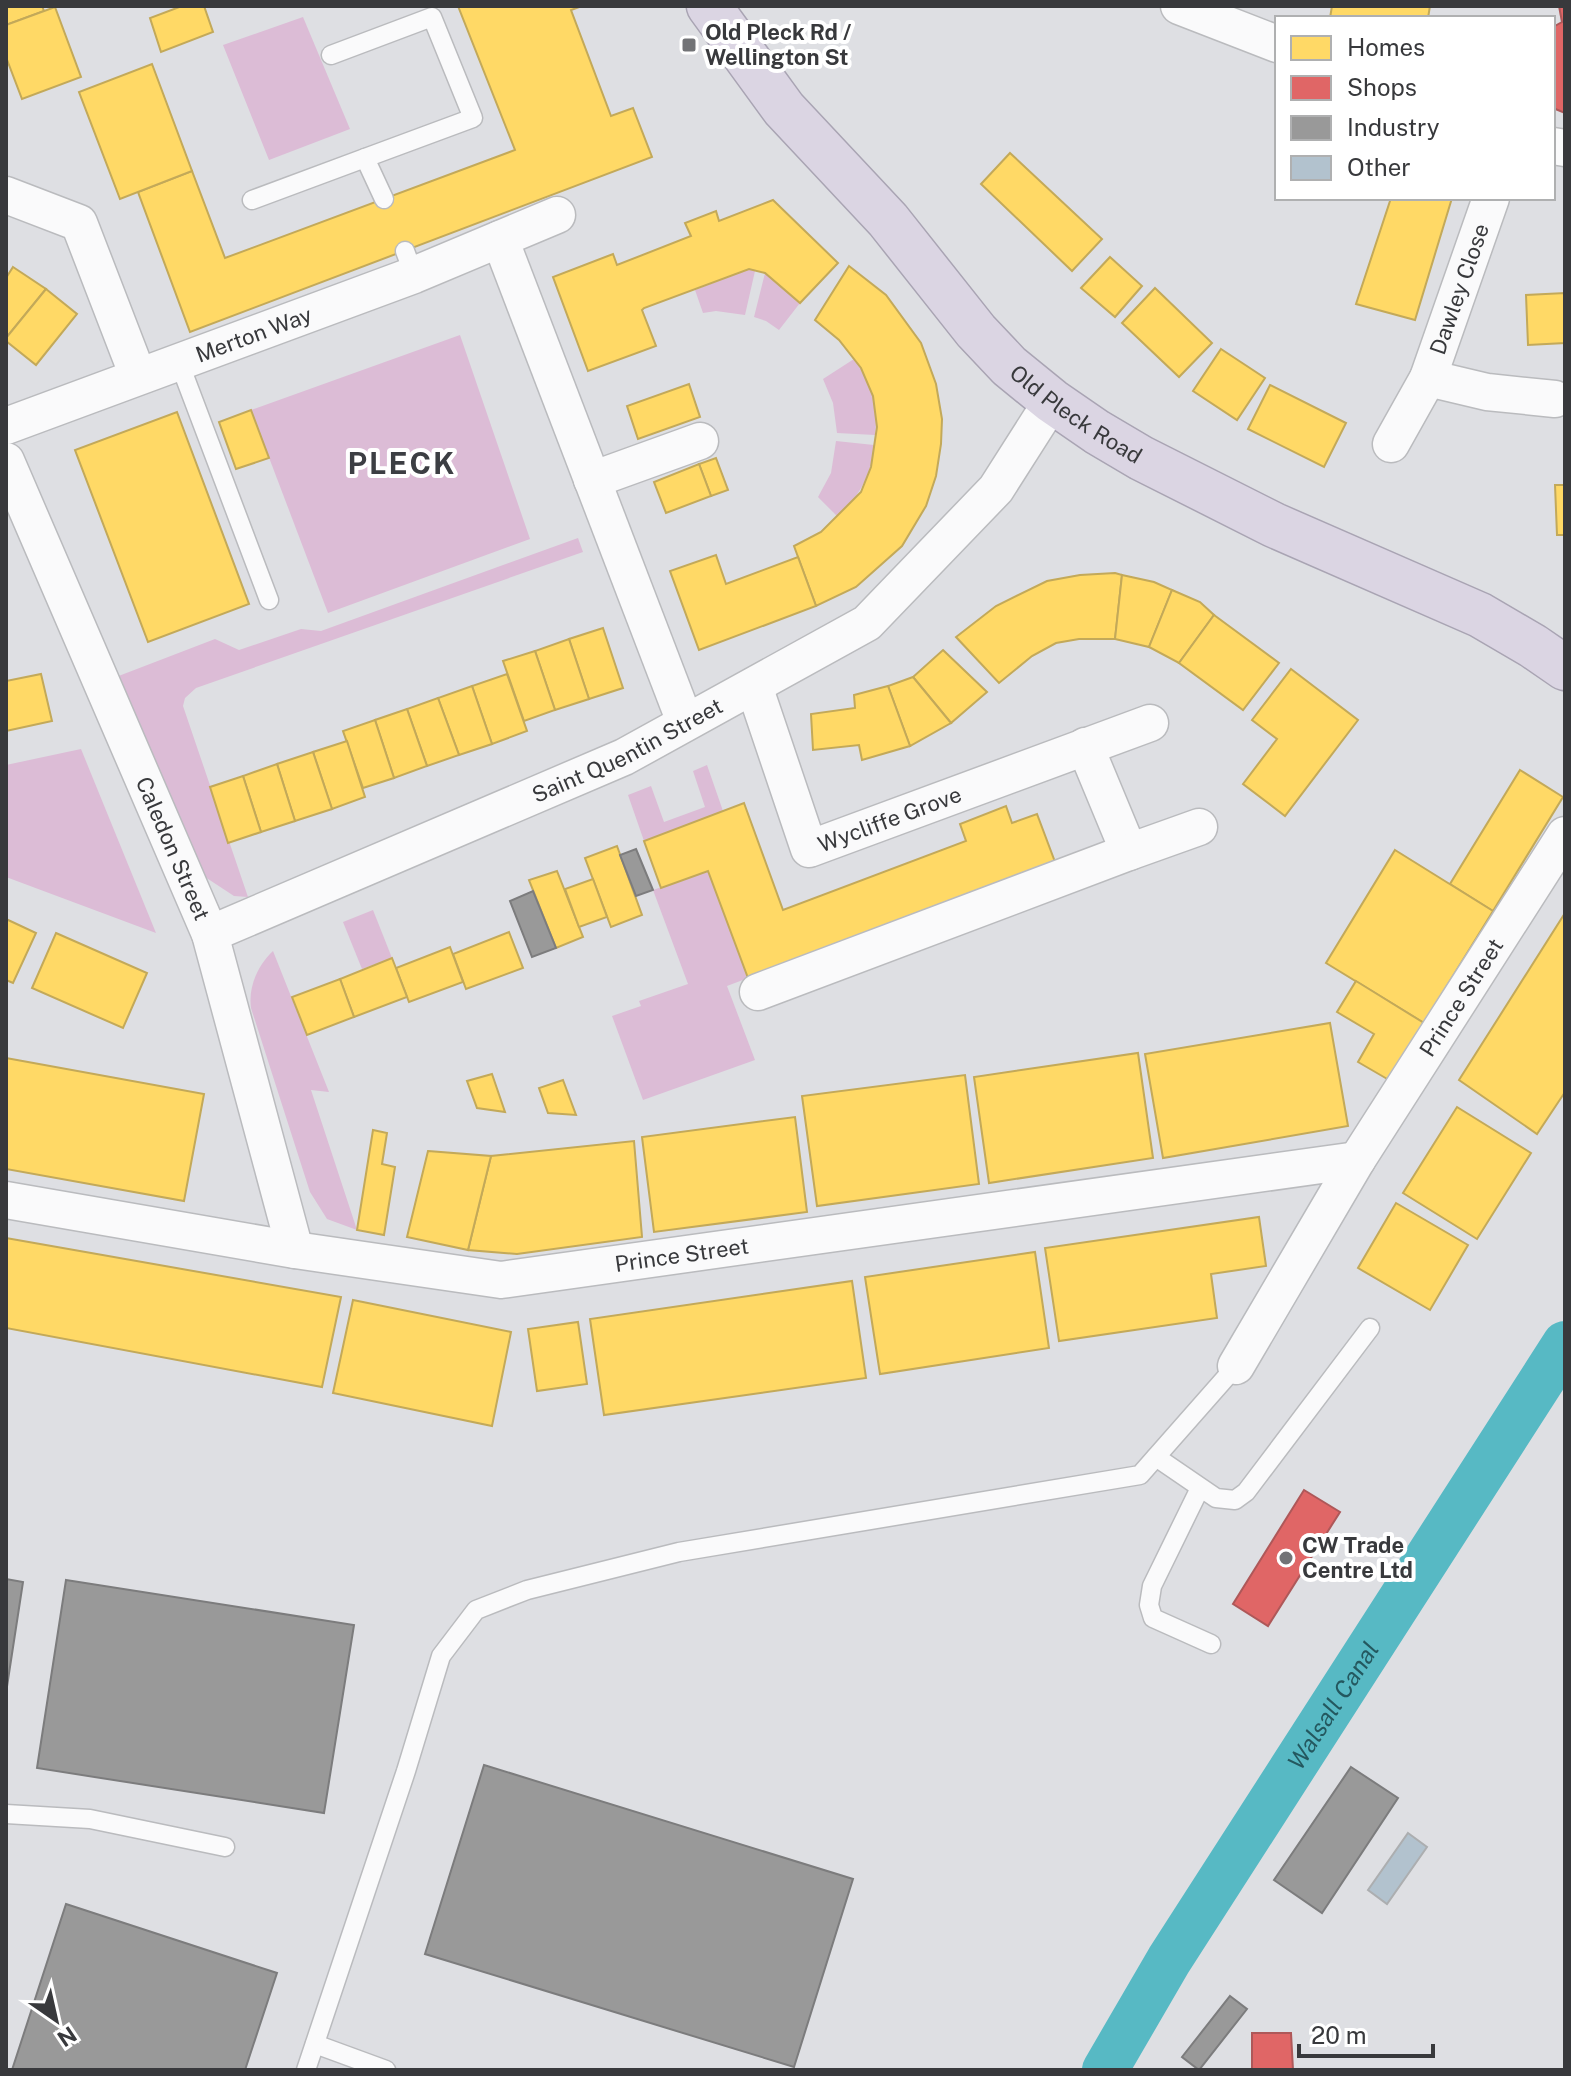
<svg xmlns="http://www.w3.org/2000/svg" width="1571" height="2076" font-family="'Public Sans',sans-serif">
  <style>
    .green { fill: #dcbcd6 }
    .homes { fill: #ffd966; stroke: #c3a959; stroke-width: 2 }
    .shops { fill: #e06666; stroke: #ae5859; stroke-width: 2 }
    .industry { fill: #999; stroke: #7c7c7d; stroke-width: 2 }
    .lines { fill: none; stroke-linecap: round; stroke-linejoin: round }
    .canal { stroke: #57b9c4; stroke-width: 46 }
    .building { fill: #b2c2ce; stroke: #acaeb0; stroke-width: 2 }
    .lane-casing { stroke: #babbbe; stroke-width: 21 }
    .street-casing { stroke: #babbbe; stroke-width: 39 }
    .highway-casing { stroke: #a9a4b3; stroke-width: 47 }
    .lane { stroke: #fafafb; stroke-width: 18 }
    .street { stroke: #fafafb; stroke-width: 36 }
    .highway { stroke: #dbd5e3; stroke-width: 44 }
    .poi-dot { fill: #727376; stroke: #fff; stroke-width: 3 }
    .labels { text-anchor: middle; dominant-baseline: central; stroke-width: 8; stroke-linejoin: round; paint-order: stroke }
    .poi-label { font-size: 22px; font-weight: bold; fill: #38393c; stroke: #fff; text-anchor: start }
    .street-label { font-size: 22px; fill: #38393c; stroke: #fff }
    .water-label { font-size: 24px; font-style: italic; fill: #24585f; stroke: #fff }
    .district-label { font-size: 30px; font-weight: bold; letter-spacing: 2px; fill: #3c3e43; stroke: #fff }
  </style>
  <rect width="100%" height="100%" fill="#dedfe3"/>
  <g class="green">
    <polygon points="303,17 350,129 269,160 223,45"/>
    <polygon points="749,269 755,271 745,315 716,311 703,313 695,290"/>
    <polygon points="765,273 800,303 779,330 766,321 754,317"/>
    <polygon points="460,335 530,539 328,613 251,410"/>
    <path d="M854 359C871 380 879 409 875 435L837 433 833 403 823 379Z"/>
    <path d="M836 441 874 445C872 475 859 496 838 517L818 497 831 473Z"/>
    <polygon points="578,538 583,552 196,688 185,698 183,706 248,897 234,896 202,875 116,677 215,639 239,650 301,629 321,631"/>
    <polygon points="81,749 156,933 6,877 6,765"/>
    <polygon points="707,765 723,811 644,841 628,795 651,786 664,822 705,807 693,771"/>
    <polygon points="708,871 748,978 727,986 755,1060 643,1100 612,1016 641,1006 639,1001 688,984 653,890"/>
    <polygon points="373,910 392,958 362,969 343,922"/>
    <path d="M273 951 329 1092 311 1090 357 1230 327 1219 310 1192 251 1008C248 987 258 965 273 951Z"/>
  </g>
  <g class="homes">
    <polygon points="6,6 42,6 44,11 6,25"/>
    <polygon points="182,6 204,6 213,32 161,52 150,18"/>
    <polygon points="458,6 582,6 571,10 611,116 633,108 652,157 190,332 138,192 192,171 225,258 515,150"/>
    <polygon points="1332,6 1430,6 1428,18 1330,18"/>
    <polygon points="55,7 81,77 22,99 6,57 6,25"/>
    <polygon points="152,64 192,171 120,199 79,92"/>
    <polygon points="1010,153 1102,239 1072,271 981,184"/>
    <polygon points="1391,198 1452,198 1415,320 1356,304"/>
    <polygon points="773,200 838,263 800,303 765,273 749,269 644,308 642,310 656,346 588,371 553,277 613,254 617,265 691,236 685,223 716,211 719,221"/>
    <polygon points="1110,257 1142,286 1115,317 1081,288"/>
    <polygon points="849,266 886,295 921,343 936,384 942,419 941,444 936,476 926,506 902,546 856,587 816,606 794,546 821,532 861,492 871,467 877,427 873,396 861,368 839,340 815,320"/>
    <polygon points="13,267 46,289 6,338 6,278"/>
    <polygon points="1155,288 1212,343 1179,377 1122,323"/>
    <polygon points="46,289 77,314 36,365 6,341 6,338"/>
    <polygon points="1565,293 1565,343 1528,345 1526,295"/>
    <polygon points="1221,349 1265,378 1237,420 1193,391"/>
    <polygon points="689,384 700,417 638,439 627,406"/>
    <polygon points="1270,385 1346,423 1324,467 1248,429"/>
    <polygon points="251,410 269,458 236,469 219,422"/>
    <polygon points="177,412 249,604 148,642 75,450"/>
    <polygon points="716,458 728,490 711,496 699,464"/>
    <polygon points="699,464 711,496 666,513 654,482"/>
    <polygon points="1555,485 1565,485 1565,535 1557,535"/>
    <polygon points="716,555 726,584 798,557 816,606 699,650 670,571"/>
    <polygon points="1115,573 1122,575 1115,639 1079,639 1056,643 1032,656 999,683 956,637 996,606 1047,581 1080,575"/>
    <polygon points="1122,575 1154,582 1172,590 1149,647 1115,639"/>
    <polygon points="1172,590 1200,602 1214,615 1179,663 1149,647"/>
    <polygon points="1214,615 1279,663 1243,710 1179,663"/>
    <polygon points="603,628 623,688 589,699 569,639"/>
    <polygon points="569,639 589,699 555,710 535,651"/>
    <polygon points="943,650 987,692 951,723 913,677"/>
    <polygon points="535,651 555,710 524,721 503,661"/>
    <polygon points="1291,669 1358,720 1285,816 1243,784 1277,739 1252,720"/>
    <polygon points="41,674 52,721 6,731 6,681"/>
    <polygon points="507,674 527,731 492,744 472,686"/>
    <polygon points="913,677 951,723 910,746 888,686"/>
    <polygon points="472,686 492,744 459,755 438,698"/>
    <polygon points="888,686 910,746 862,760 859,745 813,750 811,714 855,708 854,695"/>
    <polygon points="438,698 459,755 427,766 407,709"/>
    <polygon points="407,709 427,766 394,778 375,720"/>
    <polygon points="375,720 394,778 363,788 343,731"/>
    <polygon points="347,741 365,797 332,809 313,752"/>
    <polygon points="313,752 332,809 295,821 277,764"/>
    <polygon points="277,764 295,821 261,832 243,776"/>
    <polygon points="1520,770 1563,797 1493,911 1450,884"/>
    <polygon points="243,776 261,832 228,843 210,787"/>
    <polygon points="744,803 783,910 966,841 960,824 1006,806 1012,823 1037,814 1055,862 748,978 708,871 661,888 644,841"/>
    <polygon points="617,846 642,915 611,927 585,858"/>
    <polygon points="1395,850 1493,911 1424,1023 1326,963"/>
    <polygon points="557,871 583,937 556,948 529,880"/>
    <polygon points="593,879 607,917 579,927 565,889"/>
    <polygon points="1565,913 1565,1092 1537,1134 1459,1080"/>
    <polygon points="6,919 36,933 13,983 6,980"/>
    <polygon points="509,932 523,968 466,989 453,954"/>
    <polygon points="56,933 147,973 123,1028 32,988"/>
    <polygon points="450,947 463,982 409,1002 396,968"/>
    <polygon points="392,958 407,997 354,1017 340,979"/>
    <polygon points="340,979 354,1017 307,1035 292,997"/>
    <polygon points="1356,981 1424,1023 1389,1080 1358,1062 1374,1034 1337,1012"/>
    <polygon points="1330,1023 1348,1126 1163,1158 1145,1054"/>
    <polygon points="1138,1053 1153,1158 989,1183 974,1077"/>
    <polygon points="6,1058 204,1094 184,1201 6,1169"/>
    <polygon points="492,1074 505,1112 477,1108 467,1081"/>
    <polygon points="965,1075 979,1184 817,1206 802,1096"/>
    <polygon points="563,1080 576,1115 548,1113 539,1088"/>
    <polygon points="1457,1107 1531,1153 1477,1239 1403,1193"/>
    <polygon points="795,1117 807,1212 654,1232 642,1137"/>
    <polygon points="373,1130 387,1133 382,1164 395,1167 384,1235 357,1230"/>
    <polygon points="634,1141 642,1237 517,1254 468,1250 491,1156"/>
    <polygon points="428,1151 491,1156 468,1250 407,1237"/>
    <polygon points="1396,1203 1468,1245 1430,1310 1358,1268"/>
    <polygon points="1259,1217 1266,1266 1211,1274 1217,1318 1059,1341 1045,1248"/>
    <polygon points="6,1238 341,1297 322,1387 6,1328"/>
    <polygon points="1035,1252 1049,1348 880,1374 865,1277"/>
    <polygon points="852,1281 866,1378 604,1415 590,1319"/>
    <polygon points="353,1300 511,1332 492,1426 333,1393"/>
    <polygon points="578,1322 587,1384 537,1391 528,1329"/>
  </g>
  <g class="shops">
    <polygon points="1559,6 1565,6 1565,113 1553,108 1553,27 1562,22"/>
    <polygon points="1304,1490 1340,1512 1268,1626 1233,1604"/>
    <polygon points="1252,2033 1291,2033 1293,2070 1252,2070"/>
  </g>
  <g class="industry">
    <polygon points="636,849 653,890 636,896 620,855"/>
    <polygon points="533,891 556,948 532,957 510,901"/>
    <polygon points="6,1579 23,1582 6,1693"/>
    <polygon points="66,1580 354,1625 324,1813 37,1768"/>
    <polygon points="484,1765 853,1879 794,2067 425,1954"/>
    <polygon points="1351,1767 1398,1798 1322,1913 1274,1880"/>
    <polygon points="66,1904 277,1973 245,2070 12,2070"/>
    <polygon points="1230,1996 1247,2009 1199,2070 1182,2057"/>
  </g>
  <g class="lines">
    <path class="canal" id="s1" d="M1105 2070 1169 1960 1565 1344"/>
  </g>
  <polygon class="building" points="1408,1833 1427,1847 1387,1904 1368,1890"/>
  <g class="lines">
    <defs>
      <g id="lane">
        <polyline points="331,55 432,17 473,118 365,158 384,199"/>
        <polyline points="252,200 365,158"/>
        <polyline points="405,251 414,275"/>
        <polyline points="179,362 269,600"/>
        <polyline points="1156,1457 1216,1498 1235,1500 1246,1492 1370,1328"/>
        <polyline points="1200,1488 1152,1586 1149,1605 1153,1618 1211,1644"/>
        <polyline points="6,1814 90,1819 225,1847"/>
        <polyline points="315,2044 386,2070"/>
        <polyline points="306,2070 406,1771 441,1656 476,1610 527,1590 679,1552 1140,1475 1236,1366"/>
      </g>
      <g id="street">
        <polyline points="1179,6 1277,44"/>
        <polyline points="1553,146 1565,148"/>
        <polyline points="6,195 79,223 138,376"/>
        <polyline points="500,239 685,722"/>
        <polyline points="1428,378 1487,392 1555,399"/>
        <path id="s2" d="M6 426 414 275 557 215"/>
        <path id="s3" d="M1391 444 1428 378 1491 198"/>
        <path id="s4" d="M6 461 210 934 295 1250"/>
        <polyline points="592,480 700,441"/>
        <path id="s5" d="M754 686 809 849 1150 723"/>
        <polyline points="1085,746 1129,852 1199,827"/>
        <path id="s6" d="M210 934 624 757 867 623 996 489 1052 401"/>
        <polyline points="758,992 1129,852"/>
        <path id="s7" d="M6 1200 295 1250 501 1280 1357 1160"/>
        <path id="s8" d="M1236 1366 1357 1160 1565 835"/>
      </g>
      <g id="highway">
        <path id="s9" d="M709 6 784 109 888 220 976 331 1009 366 1052 401 1097 432 1141 458 1274 525 1480 615 1533 646 1565 668"/>
      </g>
    </defs>
    <use href="#lane" class="lane-casing"/>
    <use href="#street" class="street-casing"/>
    <use href="#highway" class="highway-casing"/>
    <use href="#lane" class="lane"/>
    <use href="#street" class="street"/>
    <use href="#highway" class="highway"/>
  </g>
  <g class="poi-dot">
    <rect x="681" y="37" width="16" height="16" rx="4"/>
    <circle cx="1286" cy="1558" r="8"/>
  </g>
  <g class="labels">
    <g class="poi-label">
      <text x="705" y="32">Old Pleck Rd /<tspan x="705" dy="25">Wellington St</tspan></text>
      <text x="1302" y="1545">CW Trade<tspan x="1302" dy="25">Centre Ltd</tspan></text>
    </g>
    <g class="street-label">
      <text stroke="none"><textPath href="#s3" startOffset="170">Dawley Close</textPath></text>
      <text stroke="none"><textPath href="#s2" startOffset="264">Merton Way</textPath></text>
      <text stroke="none"><textPath href="#s9" startOffset="552">Old Pleck Road</textPath></text>
      <text stroke="none"><textPath href="#s6" startOffset="456">Saint Quentin Street</textPath></text>
      <text stroke="none"><textPath href="#s5" startOffset="258">Wycliffe Grove</textPath></text>
      <text stroke="none"><textPath href="#s4" startOffset="422">Caledon Street</textPath></text>
      <text stroke="none"><textPath href="#s8" startOffset="432">Prince Street</textPath></text>
      <text stroke="none"><textPath href="#s7" startOffset="684">Prince Street</textPath></text>
    </g>
    <g class="water-label">
      <text stroke="none"><textPath href="#s1" startOffset="430">Walsall Canal</textPath></text>
    </g>
    <g class="district-label">
      <text x="402" y="463">PLECK</text>
    </g>
  </g>
  <rect width="1571" height="2076" fill="none" stroke="#38393c" stroke-width="16"/>
  <rect x="1275" y="16" width="280" height="184" fill="#ffffff" stroke="#afb0b1" stroke-width="2"/>
  <rect x="1291" y="36" width="40" height="24" fill="#ffd966" stroke="#afb0b1" stroke-width="2"/>
  <text x="1347" y="56" font-size="24" fill="#38393c">Homes</text>
  <rect x="1291" y="76" width="40" height="24" fill="#e06666" stroke="#afb0b1" stroke-width="2"/>
  <text x="1347" y="96" font-size="24" fill="#38393c">Shops</text>
  <rect x="1291" y="116" width="40" height="24" fill="#999999" stroke="#afb0b1" stroke-width="2"/>
  <text x="1347" y="136" font-size="24" fill="#38393c">Industry</text>
  <rect x="1291" y="156" width="40" height="24" fill="#b2c2ce" stroke="#afb0b1" stroke-width="2"/>
  <text x="1347" y="176" font-size="24" fill="#38393c">Other</text>
  <g transform="translate(56 2020) rotate(146)" stroke="#ffffff" stroke-width="6" paint-order="stroke">
  <path d="M0-6L14 30L0 20L-14 30Z" fill="#38393c"/>
  <text y="-12" font-size="22" font-weight="bold" text-anchor="middle" fill="#38393c">N</text>
  </g>
  <path d="M1299 2044v12h134v-12" fill="none" stroke="#38393c" stroke-width="4"/>
  <text x="1311" y="2044" font-size="24" fill="#38393c" stroke="#ffffff" stroke-width="6" paint-order="stroke">20 m</text>
</svg>
